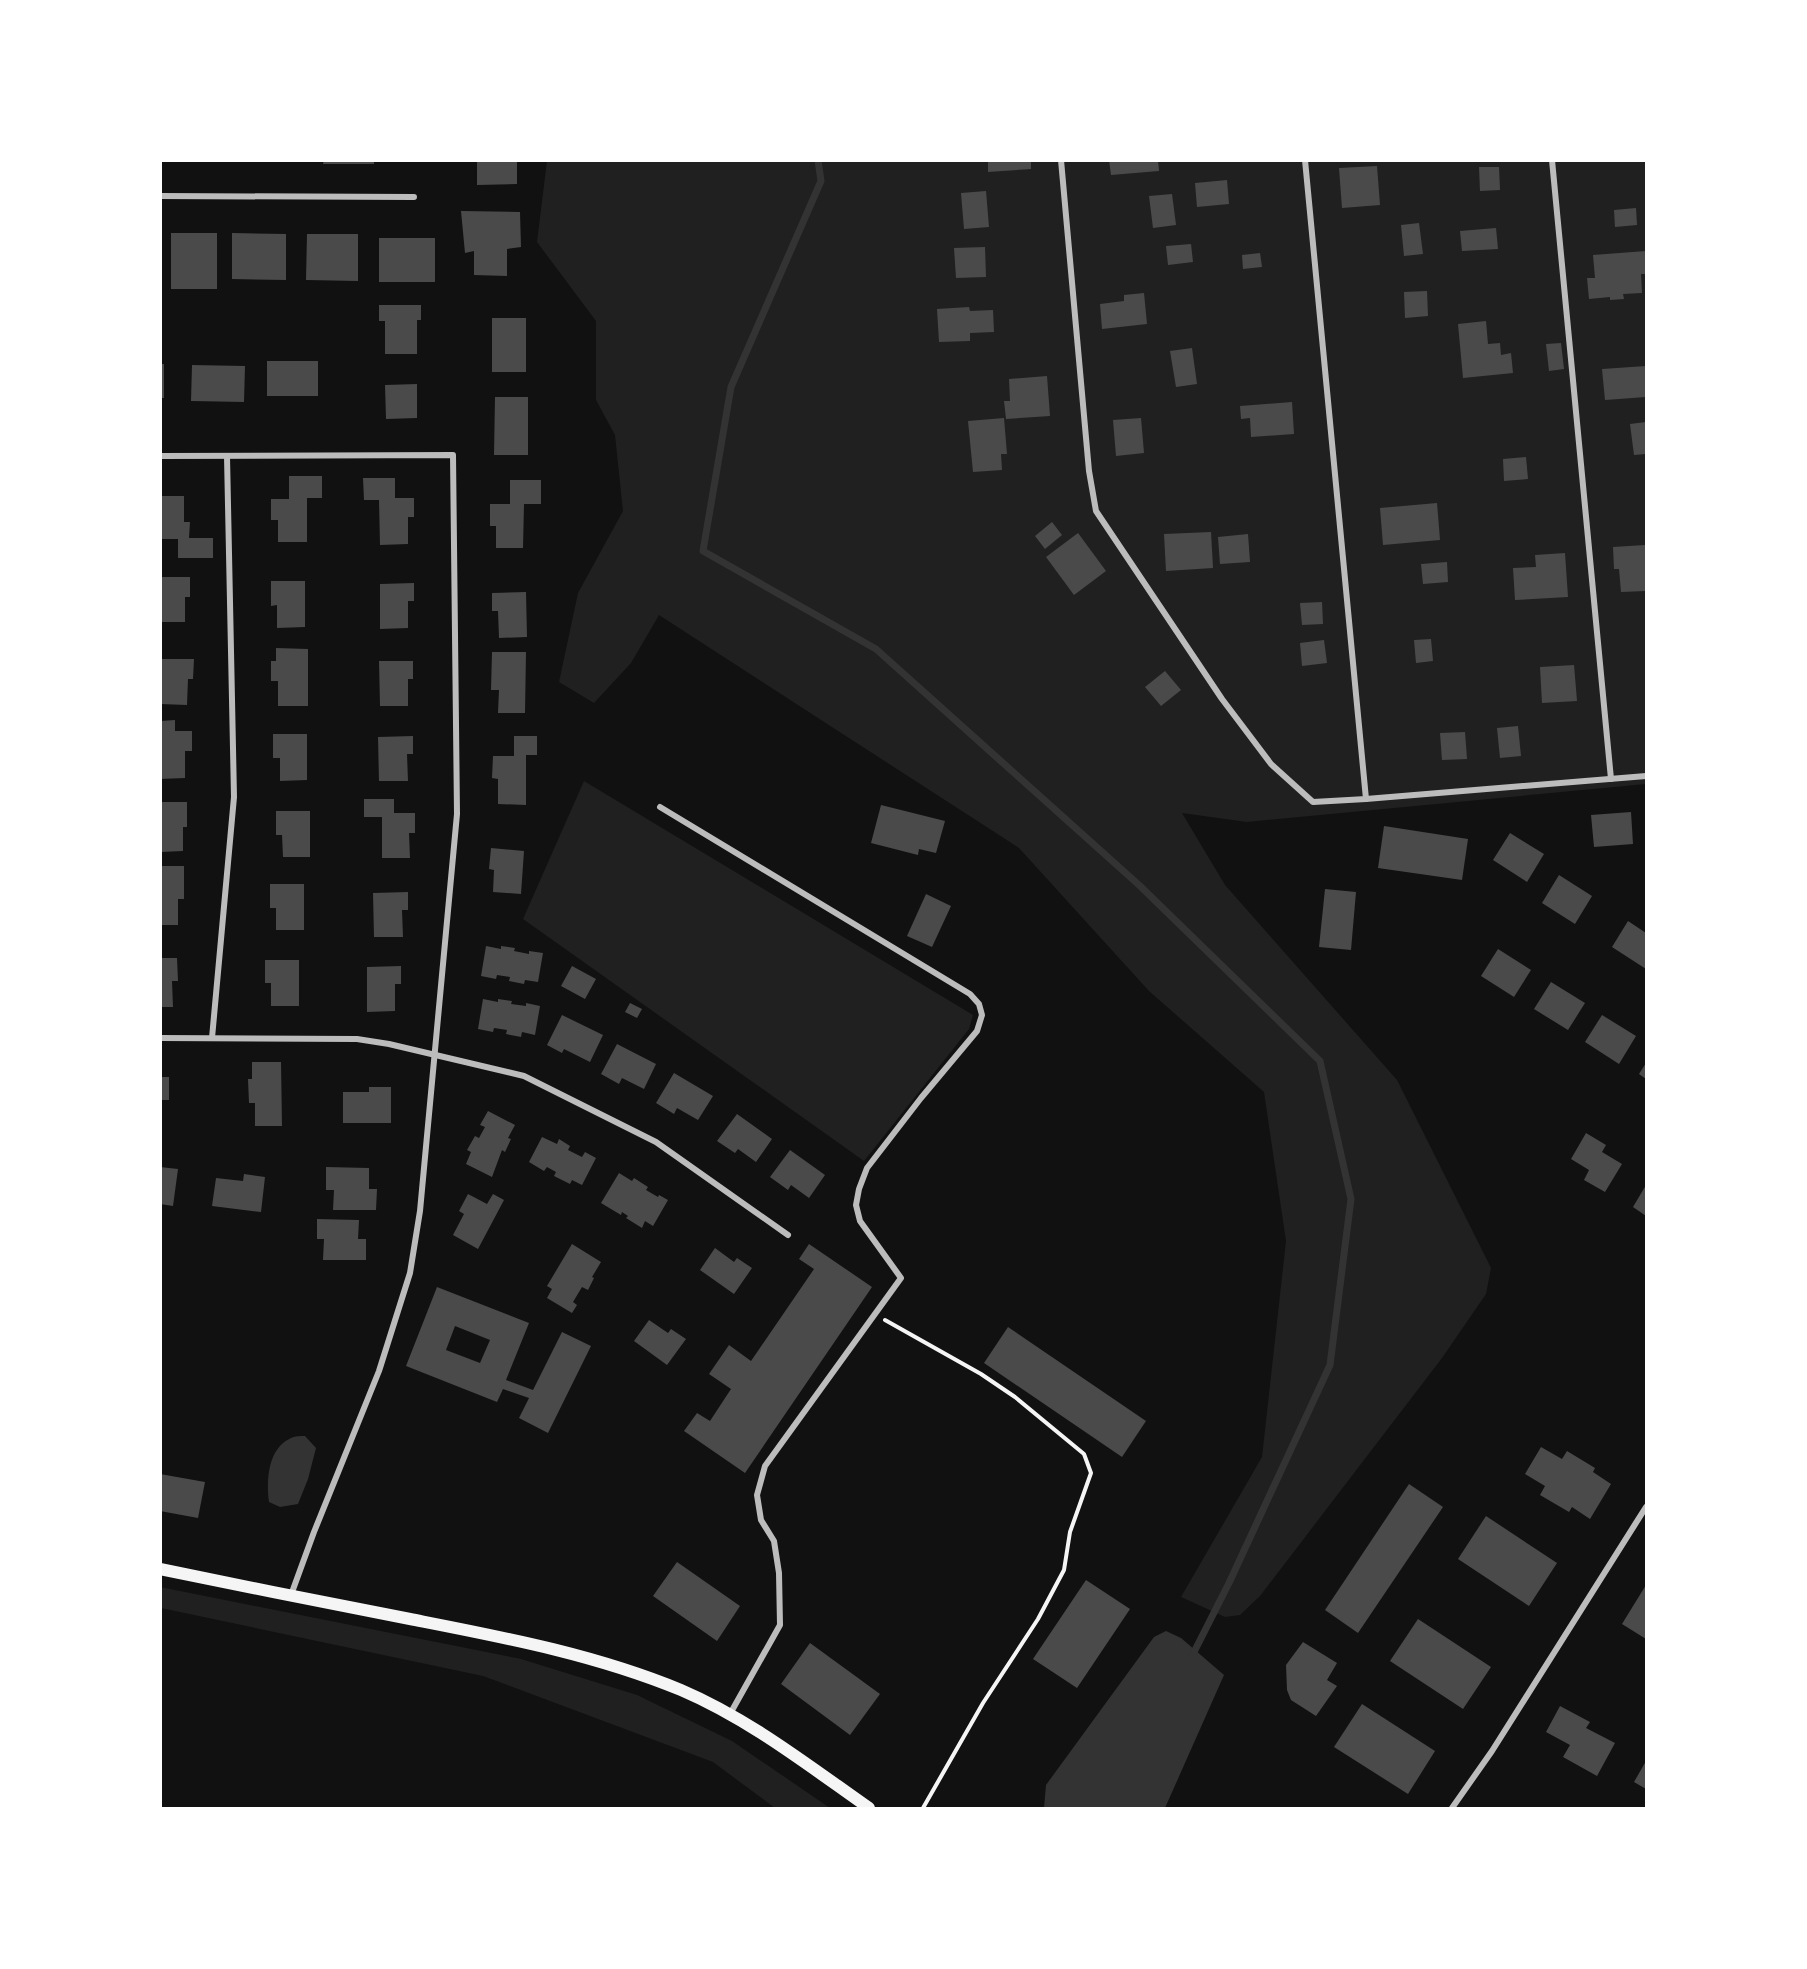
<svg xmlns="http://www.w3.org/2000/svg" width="1807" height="1969" font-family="'Exo 2',sans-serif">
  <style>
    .green { fill: #202020 }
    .water { fill: #333 }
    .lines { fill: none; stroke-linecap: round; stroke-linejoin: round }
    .stream { stroke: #333; stroke-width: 7 }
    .building { fill: #4a4a4a; fill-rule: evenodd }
    .path { stroke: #f5f5f5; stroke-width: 4 }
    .minor { stroke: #bcbcbc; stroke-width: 6 }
    .secondary { stroke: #f5f5f5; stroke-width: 12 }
  </style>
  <rect width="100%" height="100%" fill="#111"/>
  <g class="green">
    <polygon points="547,161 1646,161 1646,784 1247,822 1182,813 1225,885 1397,1080 1491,1268 1486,1294 1442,1358 1260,1596 1240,1615 1225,1617 1181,1597 1262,1457 1286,1241 1264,1092 1149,991 1019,848 659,615 631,663 594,703 559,682 578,593 623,511 615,435 596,400 596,321 537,242"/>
    <polygon points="584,781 973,1015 969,1029 864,1161 523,919"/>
    <polygon points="160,1587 521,1659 637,1695 732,1741 830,1808 775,1808 713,1762 483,1676 161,1608"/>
  </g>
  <g class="water">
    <path d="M305 1436 316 1448 308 1479 298 1504 280 1507 269 1502C266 1480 268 1448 291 1438 295 1436 301 1436 305 1436Z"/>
    <polygon points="1166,1631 1181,1638 1224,1675 1165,1808 1044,1808 1046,1785 1154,1637"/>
  </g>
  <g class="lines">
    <polyline class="stream" points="818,160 821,181 731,387 703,551 876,649 1139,885 1320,1061 1351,1199 1330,1365 1229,1583 1192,1656"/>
  </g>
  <g class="building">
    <polygon points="324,160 374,160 374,164 323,164"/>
    <polygon points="477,160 517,160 517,184 477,185"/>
    <polygon points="988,160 1031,160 1031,169 988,172"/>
    <polygon points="1109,160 1158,160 1159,171 1111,175"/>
    <polygon points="1377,166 1380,205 1342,208 1339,168"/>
    <polygon points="1479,167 1499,167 1500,190 1480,191"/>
    <polygon points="1227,180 1229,204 1197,207 1195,183"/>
    <polygon points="986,191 989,227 964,229 961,193"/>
    <polygon points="1172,194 1176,225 1153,228 1149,196"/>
    <polygon points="1636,208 1637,225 1615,227 1614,210"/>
    <polygon points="461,211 520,212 521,247 507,249 507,276 474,275 474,251 465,253"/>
    <polygon points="1419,223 1423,254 1404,256 1401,225"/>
    <polygon points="1496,228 1498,249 1462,251 1460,231"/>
    <rect x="171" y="233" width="46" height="56"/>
    <polygon points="232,233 286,234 286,280 232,279"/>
    <polygon points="307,234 358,234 358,281 306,280"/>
    <rect x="379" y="238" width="56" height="44"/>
    <polygon points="1191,244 1193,262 1168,265 1166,246"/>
    <polygon points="985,247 986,277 956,278 954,248"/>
    <polygon points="1646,251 1646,274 1641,274 1642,293 1623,294 1624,299 1610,300 1610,297 1589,299 1587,278 1595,278 1593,255"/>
    <polygon points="1260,253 1262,267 1243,269 1242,255"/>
    <polygon points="1427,291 1428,316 1405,318 1404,292"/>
    <polygon points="1144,293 1147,324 1102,329 1100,304 1124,301 1124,295"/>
    <polygon points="379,305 421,305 421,320 417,320 417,354 385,354 385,321 379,321"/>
    <polygon points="969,307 970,311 993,310 994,332 970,333 970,341 939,342 937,309"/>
    <rect x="492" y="318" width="34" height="54"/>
    <polygon points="1486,321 1488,344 1500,343 1501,355 1511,353 1513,373 1463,378 1458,324"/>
    <polygon points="1561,343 1564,369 1549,371 1546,344"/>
    <polygon points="1192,348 1197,384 1176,387 1170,351"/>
    <rect x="267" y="361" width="51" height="35"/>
    <rect x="160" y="364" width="4" height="34"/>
    <polygon points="192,365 245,366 244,402 191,401"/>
    <polygon points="1646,366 1646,397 1605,400 1602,369"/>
    <polygon points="1047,376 1050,416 1006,419 1004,401 1010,401 1009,379"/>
    <polygon points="417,384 417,418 386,419 385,385"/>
    <polygon points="495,397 528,397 528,455 494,455"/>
    <polygon points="1292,402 1294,434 1251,437 1250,418 1241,419 1240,406"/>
    <polygon points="1004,418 1007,454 1001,454 1002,470 973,472 968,421"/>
    <polygon points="1141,418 1144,453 1116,456 1113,420"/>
    <polygon points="1646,422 1646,454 1634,455 1630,424"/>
    <polygon points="1526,457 1528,479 1504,481 1503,459"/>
    <polygon points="289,476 322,476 322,498 307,498 307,542 278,542 278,520 271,520 271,499 289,499"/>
    <polygon points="363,478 395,478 395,498 414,498 414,517 408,517 408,544 380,545 379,500 364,500"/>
    <polygon points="510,480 541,480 541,504 524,504 523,548 496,548 496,526 490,526 490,504 510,504"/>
    <polygon points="160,496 184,496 184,522 190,522 189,538 213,538 213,558 178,558 178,539 160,539"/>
    <polygon points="1437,503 1440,540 1383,545 1380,508"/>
    <polygon points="1052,522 1062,535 1045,549 1035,536"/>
    <polygon points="1211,532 1213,568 1166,571 1164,534"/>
    <polygon points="1078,533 1106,571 1074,595 1046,557"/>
    <polygon points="1248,534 1250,562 1220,564 1218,537"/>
    <polygon points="1645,545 1646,591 1621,592 1619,569 1614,569 1613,547"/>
    <polygon points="1565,553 1568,597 1515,600 1513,568 1536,567 1535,555"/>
    <polygon points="1447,562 1448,582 1423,584 1421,564"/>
    <polygon points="160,577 190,577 190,597 185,597 185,622 160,622"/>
    <polygon points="271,581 305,581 305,627 277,628 277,605 271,606"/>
    <polygon points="414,583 414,601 408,601 408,628 380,629 380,584"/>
    <polygon points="526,592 527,637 499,638 498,611 492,611 492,593"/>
    <polygon points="1322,602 1323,624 1302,625 1300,603"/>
    <polygon points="1431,639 1433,661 1416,663 1414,640"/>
    <polygon points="1324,640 1327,663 1302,666 1300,643"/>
    <polygon points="276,648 308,649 308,706 278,706 278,681 271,681 271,661 276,661"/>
    <polygon points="492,652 526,652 525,713 498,713 499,690 491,690"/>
    <polygon points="160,659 194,659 193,679 188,679 187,705 160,704"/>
    <polygon points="379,661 413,661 413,679 408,679 408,706 380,706"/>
    <polygon points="1574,665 1577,701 1542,703 1540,667"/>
    <polygon points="1165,671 1181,690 1161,706 1145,687"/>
    <polygon points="175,720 175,731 192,731 192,751 185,751 185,778 160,779 160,721"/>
    <polygon points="1518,726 1521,756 1500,758 1497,728"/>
    <polygon points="1465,732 1467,759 1442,760 1440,733"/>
    <polygon points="273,734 307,734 307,780 280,781 280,758 273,758"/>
    <polygon points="413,736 413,754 407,754 408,781 379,781 378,737"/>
    <polygon points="514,736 537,736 537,755 526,755 526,805 498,804 498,779 492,778 493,756 514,756"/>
    <polygon points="364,799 394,799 394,813 415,813 415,833 409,833 410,858 382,858 382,817 364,817"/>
    <polygon points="160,802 187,802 187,827 183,827 183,851 160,852"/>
    <polygon points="881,805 945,821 936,853 919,849 918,855 871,843"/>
    <polygon points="276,811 310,811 310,857 283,857 282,835 276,835"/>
    <polygon points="1631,812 1633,844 1594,847 1591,815"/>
    <polygon points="1384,826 1468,839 1462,880 1378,868"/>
    <polygon points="1510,833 1544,854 1527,882 1493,860"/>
    <polygon points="491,848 524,851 521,894 493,892 494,870 489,869"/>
    <polygon points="160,866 184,866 184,899 178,899 178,925 160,925"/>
    <polygon points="1559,875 1592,896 1575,924 1542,903"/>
    <polygon points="270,884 304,884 304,930 276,930 276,908 270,908"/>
    <polygon points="1325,889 1356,892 1351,950 1319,947"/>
    <polygon points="408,892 408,910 402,910 403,937 374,937 373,893"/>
    <polygon points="926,894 951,906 932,947 907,936"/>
    <polygon points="1628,921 1646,933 1646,969 1612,947"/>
    <polygon points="486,946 501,949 501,946 515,948 514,951 529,954 529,951 543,953 538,982 525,980 524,984 509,981 510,977 497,975 496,979 481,976"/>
    <polygon points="1498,949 1531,970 1514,997 1481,976"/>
    <polygon points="160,958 177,958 178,981 172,981 173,1007 160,1007"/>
    <polygon points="265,960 299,960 299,1006 271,1006 271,983 265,983"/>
    <polygon points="401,966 401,984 395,984 395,1011 367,1012 367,967"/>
    <polygon points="572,966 596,979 585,999 561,986"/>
    <polygon points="1551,982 1585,1003 1568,1030 1534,1009"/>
    <polygon points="483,999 498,1002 498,999 512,1001 511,1004 526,1006 526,1003 540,1006 535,1035 522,1032 521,1037 506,1034 507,1030 494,1028 493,1032 478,1029"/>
    <polygon points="630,1003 642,1009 637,1018 625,1012"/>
    <polygon points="562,1015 603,1035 590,1062 564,1049 562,1053 547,1045"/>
    <polygon points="1602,1015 1636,1036 1619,1064 1585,1042"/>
    <polygon points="617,1044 656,1064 644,1089 622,1078 619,1084 601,1074"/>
    <polygon points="252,1062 281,1062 282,1126 255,1126 255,1103 249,1103 248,1079 252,1079"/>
    <polygon points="1646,1063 1646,1079 1639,1074"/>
    <polygon points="674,1073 713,1096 698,1120 677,1108 674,1114 656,1103"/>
    <rect x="160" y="1077" width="9" height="23"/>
    <polygon points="369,1087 391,1087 391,1123 343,1123 343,1092 369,1092"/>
    <polygon points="488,1111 515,1125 508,1138 511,1139 505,1152 502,1150 492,1177 466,1164 471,1152 467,1150 475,1136 479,1138 485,1127 480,1125"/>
    <polygon points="737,1114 772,1139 756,1162 738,1149 735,1153 717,1141"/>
    <polygon points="1586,1133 1606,1145 1602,1152 1622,1164 1605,1192 1584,1180 1589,1170 1571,1159"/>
    <polygon points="542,1137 557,1144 559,1139 570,1146 568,1150 582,1157 585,1152 596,1158 582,1185 572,1180 570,1184 554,1176 556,1172 547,1167 544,1171 529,1162"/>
    <polygon points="790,1150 825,1175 809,1198 791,1185 788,1190 770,1177"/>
    <polygon points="160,1167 178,1169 173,1206 160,1204"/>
    <polygon points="326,1167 369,1168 369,1189 377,1189 376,1210 333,1210 334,1190 326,1190"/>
    <polygon points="619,1173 632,1181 634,1178 648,1187 646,1190 658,1197 659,1195 668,1200 653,1226 645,1221 642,1228 626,1218 628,1216 622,1212 621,1215 601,1203"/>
    <polygon points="244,1174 265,1177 261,1212 212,1206 216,1178 243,1181"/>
    <polygon points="1646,1185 1646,1216 1633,1207"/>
    <polygon points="468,1194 487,1204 493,1194 504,1200 478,1249 453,1235 464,1214 459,1211"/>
    <polygon points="317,1219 359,1220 358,1239 366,1239 366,1260 323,1260 324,1239 317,1239"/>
    <polygon points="572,1244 601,1262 592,1277 594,1278 588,1290 582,1287 573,1302 577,1305 572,1313 547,1298 552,1289 547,1286"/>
    <polygon points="809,1244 872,1287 745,1473 684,1431 697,1413 710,1421 731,1389 709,1374 729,1345 751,1361 814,1269 799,1259"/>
    <polygon points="715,1248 734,1262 737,1258 752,1268 734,1294 700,1270"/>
    <path d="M437 1287 529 1323 506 1380 533 1390 562 1332 591 1346 548 1433 519 1418 529 1398 503 1389 497 1402 406 1366ZM455 1326 490 1340 480 1363 446 1350Z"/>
    <polygon points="649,1320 668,1333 671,1329 686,1339 667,1365 634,1341"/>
    <polygon points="1008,1327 1146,1421 1122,1457 984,1363"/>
    <polygon points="1541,1447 1562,1459 1567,1451 1595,1468 1593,1472 1611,1484 1590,1519 1572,1507 1569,1512 1540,1495 1545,1486 1525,1474"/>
    <polygon points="160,1474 205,1482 198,1518 160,1511"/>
    <polygon points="1409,1484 1443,1507 1358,1633 1325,1610"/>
    <polygon points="1486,1516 1557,1563 1529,1606 1458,1559"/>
    <polygon points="677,1562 740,1606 717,1641 653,1596"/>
    <polygon points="1086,1580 1130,1609 1077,1688 1033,1659"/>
    <polygon points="1646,1585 1646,1639 1622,1624"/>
    <polygon points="1418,1619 1491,1667 1463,1709 1390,1661"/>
    <polygon points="1303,1642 1337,1663 1327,1680 1337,1686 1316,1716 1291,1700 1287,1690 1286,1665"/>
    <polygon points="810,1643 880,1694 850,1735 781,1684"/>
    <polygon points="1362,1704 1435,1751 1408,1794 1334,1747"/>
    <polygon points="1560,1706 1590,1722 1586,1728 1615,1743 1597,1776 1563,1757 1570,1745 1546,1732"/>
    <polygon points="1646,1761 1646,1789 1634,1782"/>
  </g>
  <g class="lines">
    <polyline class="path" points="885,1320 981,1374 1015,1397 1084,1454 1091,1473 1070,1532 1064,1570 1038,1619 983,1703 923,1808"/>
    <g class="minor">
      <polyline points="1061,160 1089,471 1096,511 1222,699 1271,764 1313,802 1366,799 1646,776"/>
      <polyline points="1305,160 1366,799"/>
      <polyline points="1552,160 1611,779"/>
      <polyline points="160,196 414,197"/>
      <polyline points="160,456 453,455 457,814 420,1211 410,1273 379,1371 314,1532 291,1595"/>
      <polyline points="660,807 970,994 979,1004 982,1015 977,1031 921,1098 867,1168 859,1189 856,1205 860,1221 901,1278 765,1466 757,1495 761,1520 774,1541 779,1573 780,1625 730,1714"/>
      <polyline points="160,1038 357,1039 389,1044 524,1076 656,1142 788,1235"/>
      <polyline points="212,1038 234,797 227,456"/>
      <polyline points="1452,1808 1492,1751 1646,1507"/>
    </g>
    <path class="secondary" d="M160 1569C243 1586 327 1603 410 1619 502 1637 594 1654 681 1690 749 1719 809 1766 869 1808"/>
  </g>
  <rect width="1807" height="1969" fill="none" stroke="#ffffff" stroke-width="324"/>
</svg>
